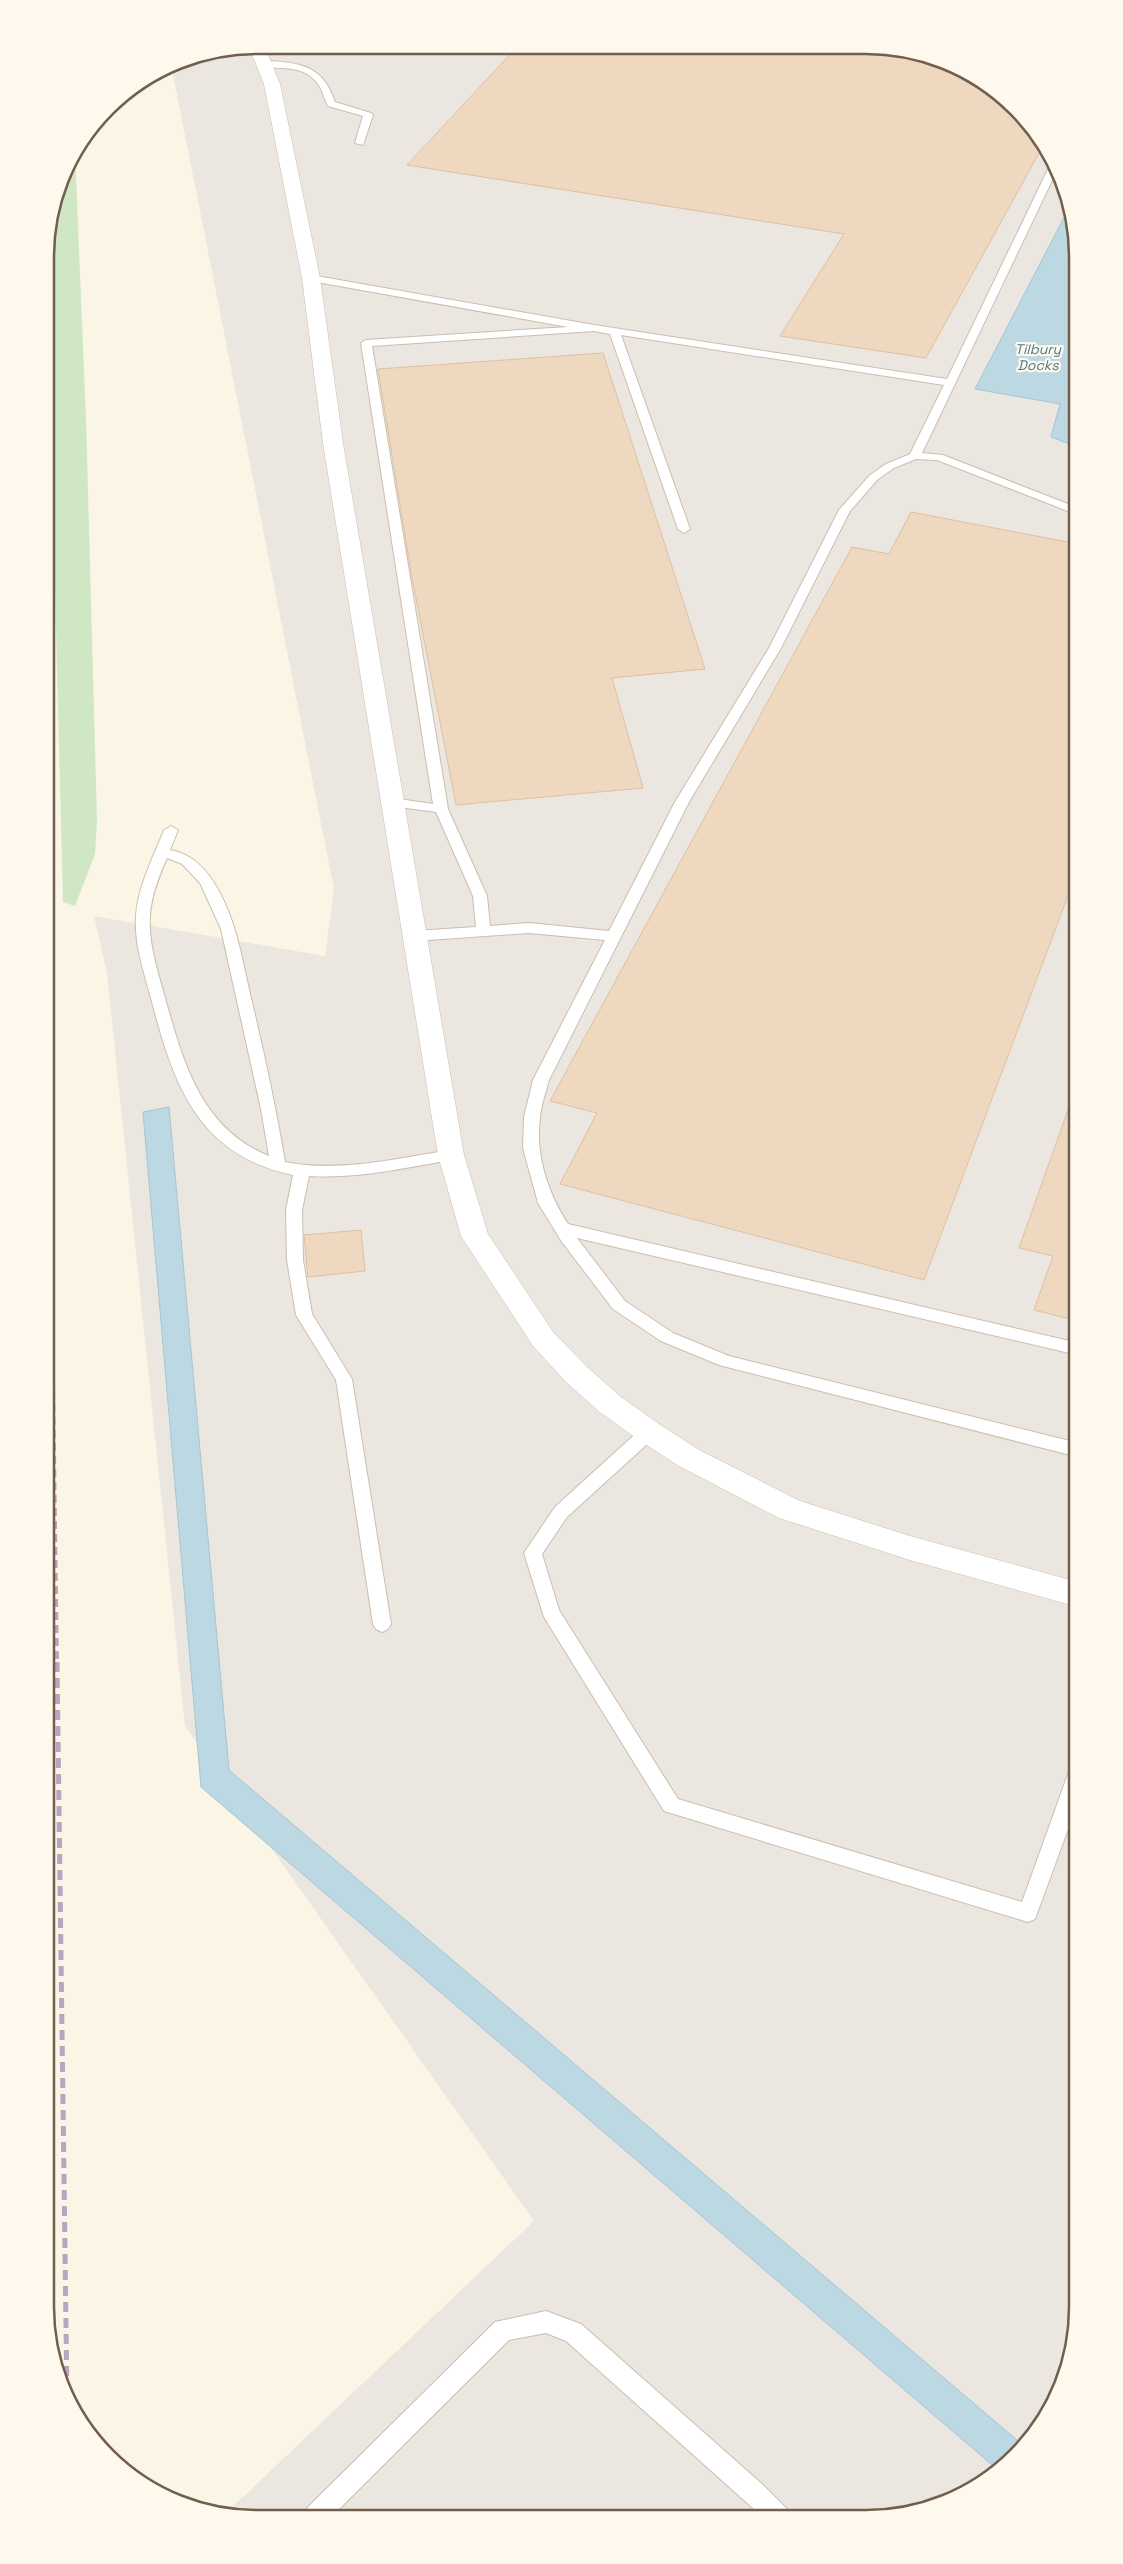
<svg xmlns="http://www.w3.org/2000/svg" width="1123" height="2564" font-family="'Space Grotesk',sans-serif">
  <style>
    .industrial { fill: #ebe6df }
    .green { fill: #cfe7c5 }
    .water { fill: #bcd8e3; stroke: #a3c6d4 }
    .building { fill: #eed8bf; stroke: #dfc0a1 }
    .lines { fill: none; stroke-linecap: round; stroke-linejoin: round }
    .service-casing { stroke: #ccbead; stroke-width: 2 }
    .minor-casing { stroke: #ccbead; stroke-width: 1 }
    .service { fill: #fff; fill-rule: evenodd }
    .minor { fill: #fff; fill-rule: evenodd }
    .rail-far2 { stroke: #b9a5c3; stroke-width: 3; stroke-dasharray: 5.5 4; stroke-linecap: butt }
    .rail-far1 { stroke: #b9a5c3; stroke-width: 4; stroke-dasharray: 8 5; stroke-linecap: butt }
    .rail { stroke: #b9a5c3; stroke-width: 5; stroke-dasharray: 10 6; stroke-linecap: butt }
    .labels { text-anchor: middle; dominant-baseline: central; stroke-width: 4.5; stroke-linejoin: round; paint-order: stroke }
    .far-water-label { font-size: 14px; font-style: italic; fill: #4c788a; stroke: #fef9ec }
    .rim { fill: none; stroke: #725e4c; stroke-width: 2.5 }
  </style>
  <rect width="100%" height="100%" fill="#fbf5e6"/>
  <polygon class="industrial" points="257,45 907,49 960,67 1006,98 1049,151 1071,202 1078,257 1078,2321 1062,2388 1034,2436 984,2483 921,2512 866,2519 224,2515 534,2221 185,1726 107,973 94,916 325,956 334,889 171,64 176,61"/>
  <polygon class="green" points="75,152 86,418 97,821 95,854 75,906 63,902 46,239 67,163"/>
  <g class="water">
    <polygon points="1071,204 1078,257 1078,447 1051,437 1060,404 975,389"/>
    <polygon points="169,1107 229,1770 1024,2446 998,2470 201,1787 143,1112"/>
  </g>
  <g class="building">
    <polygon points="517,47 887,49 921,54 960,67 1006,98 1044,144 926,358 780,336 844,234 407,165"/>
    <polygon points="603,353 705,669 612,678 643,788 456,805 411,572 378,369"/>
    <polygon points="911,512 1078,544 1078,869 924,1280 560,1184 597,1113 550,1101 852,547 889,554"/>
    <polygon points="1074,1093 1078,1094 1078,1321 1034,1310 1053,1256 1019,1248"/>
    <polygon points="361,1230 365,1271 308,1277 304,1235"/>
  </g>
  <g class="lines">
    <defs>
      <g id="service">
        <path d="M264 61C299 62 323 65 335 102L371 113 373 115 363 145 355 143 363 116 328 106C324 99 323 91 318 84 304 64 281 70 261 66L259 64Z"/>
        <path d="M1054 162 1057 170 922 453 943 455 1078 508V515L937 460 916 459 894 468 878 479 850 511 781 648 689 802 549 1080C546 1092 541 1105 540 1118 535 1155 548 1193 568 1224L1078 1343V1355L577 1238 625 1301 673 1333 729 1356 1078 1443V1457L719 1365 661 1341 613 1309 562 1242 538 1203 523 1148 524 1117 533 1080 605 940 529 933 414 941 407 936 414 931 476 927 473 896 436 812 392 806 385 802 392 798 433 804 361 343 366 340 568 327 311 281 306 278 311 275 594 325 947 379 1050 165ZM594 331 610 334 678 529 684 533 690 529 621 335 944 385 910 454 886 464 870 475 839 510 769 648 675 802 609 931 529 923 490 926 487 896 448 809 372 346Z"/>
        <path d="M171 826 178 830 170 850C194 854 209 872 220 893 237 925 243 963 251 998 264 1053 276 1107 285 1162 340 1173 397 1158 451 1150L456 1151 459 1155 456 1159 451 1160C404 1168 356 1179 309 1176L302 1210 303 1260 312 1314 352 1379 391 1624 388 1629 382 1632 376 1629 373 1624 336 1380 296 1315 287 1260 286 1210 293 1175C197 1155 173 1083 151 998 144 972 134 944 136 916 138 886 153 858 164 830ZM167 858 182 864 200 883 221 929 261 1109 269 1156C201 1129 183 1062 165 998 158 971 148 944 150 916 151 896 159 876 167 858Z"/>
        <polygon points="649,1425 655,1427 658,1432 655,1437 567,1517 542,1554 559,1610 678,1799 1022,1902 1068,1774 1071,1768 1078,1766 1078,1802 1035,1919 1028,1922 664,1811 544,1617 524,1553 555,1507 643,1427"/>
        <polygon points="546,2311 581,2324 762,2484 788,2510 792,2519 764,2518 566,2341 546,2333 509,2340 332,2516 303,2516 307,2508 495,2322"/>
      </g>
      <polygon id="minor" points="264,45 280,84 320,278 343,443 464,1155 488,1234 553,1332 587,1367 621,1397 659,1424 699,1450 800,1501 910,1536 1078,1582 1078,1607 910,1560 779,1518 679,1466 639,1440 601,1413 567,1383 533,1346 461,1236 438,1155 323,443 302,278 264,84 249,47"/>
    </defs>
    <use href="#service" class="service-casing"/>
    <use href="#minor" class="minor-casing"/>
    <use href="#service" class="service"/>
    <use href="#minor" class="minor"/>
    <polyline class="rail-far2" points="45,835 47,964"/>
    <polyline class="rail-far1" points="47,962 57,1663"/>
    <polyline class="rail" points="57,1662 67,2398"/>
  </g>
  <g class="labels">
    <g class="far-water-label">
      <text x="1038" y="349">Tilbury<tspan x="1038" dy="16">Docks</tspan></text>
    </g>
  </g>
  <path d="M0 0H1123V2564H0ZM257 54H866A203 203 0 0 1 1069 257V2307A203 203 0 0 1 866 2510H257A203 203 0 0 1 54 2307V257A203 203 0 0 1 257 54Z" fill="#fef9ec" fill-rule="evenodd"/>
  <path class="rim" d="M257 54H866A203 203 0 0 1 1069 257V2307A203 203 0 0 1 866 2510H257A203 203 0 0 1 54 2307V257A203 203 0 0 1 257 54Z"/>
</svg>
